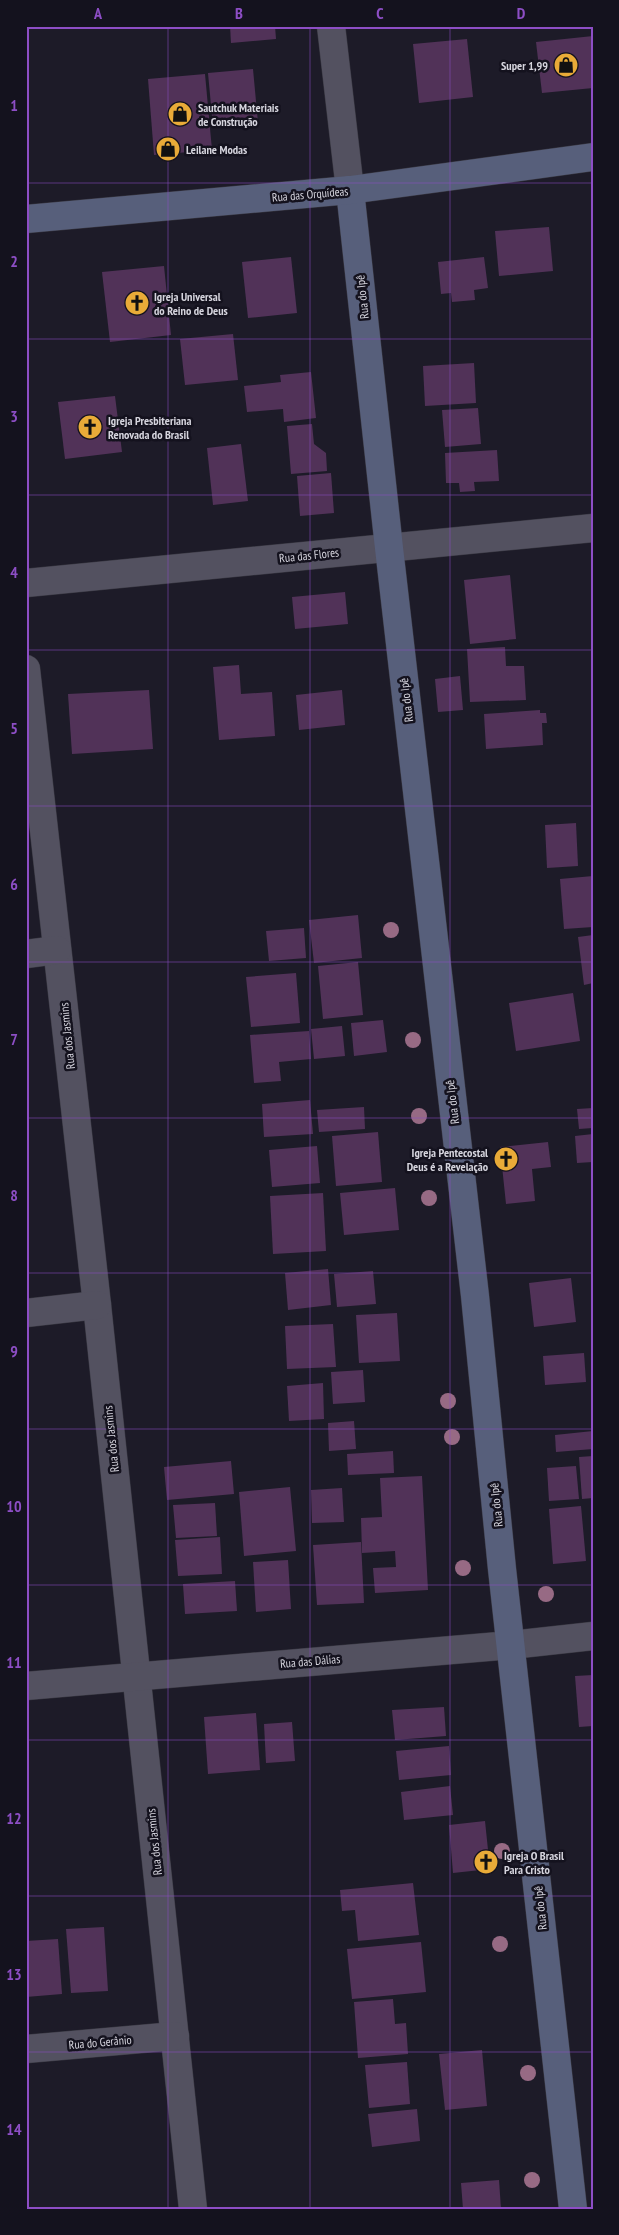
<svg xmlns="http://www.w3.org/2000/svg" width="619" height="2235" font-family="'PT Sans Narrow',sans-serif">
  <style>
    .building { fill: #513258 }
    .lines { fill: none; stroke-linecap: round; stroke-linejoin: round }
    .street-casing { stroke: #393842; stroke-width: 29 }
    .secondary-casing { stroke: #393842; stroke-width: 29 }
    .street { stroke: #535160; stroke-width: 28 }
    .secondary { stroke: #575f7b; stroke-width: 28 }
    .tree { fill: #976a84 }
    .grid { fill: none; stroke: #8d4ec5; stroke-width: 1; stroke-opacity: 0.55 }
    .labels { text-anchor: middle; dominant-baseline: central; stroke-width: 5; stroke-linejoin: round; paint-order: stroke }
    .poi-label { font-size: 12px; font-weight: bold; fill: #d6d5de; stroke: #14121e; text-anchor: start }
    .street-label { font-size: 12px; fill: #d6d5de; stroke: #14121e }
    .neatline { fill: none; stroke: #8d4ec5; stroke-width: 2 }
    .grid-label { font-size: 16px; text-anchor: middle; font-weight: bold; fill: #8d4ec5 }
  </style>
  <rect width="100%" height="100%" fill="#1d1b28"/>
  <g class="building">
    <polygon points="230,26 275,26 276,39 231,43"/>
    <polygon points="593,36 593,88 542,93 536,42"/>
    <polygon points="467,39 473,97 419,103 413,44"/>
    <polygon points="253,69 258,123 213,127 208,73"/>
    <polygon points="205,74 212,150 154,155 148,79"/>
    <polygon points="549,227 553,271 499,276 495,231"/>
    <polygon points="291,257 297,313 248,318 242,262"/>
    <polygon points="484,257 488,288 474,290 475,300 452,302 451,293 441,294 438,262"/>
    <polygon points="164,266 171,335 110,342 102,272"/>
    <polygon points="233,334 238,380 185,385 180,339"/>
    <polygon points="474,363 476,403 425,406 423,366"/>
    <polygon points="311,372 316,418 284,422 283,409 247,412 244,386 281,382 280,375"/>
    <polygon points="115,396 122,452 65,459 58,402"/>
    <polygon points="478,408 481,444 445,447 442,410"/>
    <polygon points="312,424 314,444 326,453 327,471 291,474 287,426"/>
    <polygon points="241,444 248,501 213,505 207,448"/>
    <polygon points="497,450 499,481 474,482 475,491 460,492 459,483 446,483 445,453"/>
    <polygon points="331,473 334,513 300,516 297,476"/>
    <polygon points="510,575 516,639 470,644 464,580"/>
    <polygon points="345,592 348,624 295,629 292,597"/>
    <polygon points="505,647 506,666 524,666 526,700 470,702 467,649"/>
    <polygon points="239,665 241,694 272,692 275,736 219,740 213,667"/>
    <polygon points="460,676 463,710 438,712 435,679"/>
    <polygon points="149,690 153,749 72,754 68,694"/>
    <polygon points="342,690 345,725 299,730 296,695"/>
    <polygon points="540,710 540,713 546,713 547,723 542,723 543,745 486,749 484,714"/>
    <polygon points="576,823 578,866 547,868 545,825"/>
    <polygon points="593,876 593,927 564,929 560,879"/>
    <polygon points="358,915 362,958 314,963 309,920"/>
    <polygon points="304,928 306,958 269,961 266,931"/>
    <polygon points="593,935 593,983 584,985 578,937"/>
    <polygon points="358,962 363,1015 323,1019 318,966"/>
    <polygon points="296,973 300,1023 251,1027 246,977"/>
    <polygon points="573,993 580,1041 516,1051 509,1003"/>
    <polygon points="383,1020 387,1052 354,1056 351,1023"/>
    <polygon points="342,1026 345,1056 314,1059 311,1029"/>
    <polygon points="309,1031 311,1059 279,1062 281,1081 254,1083 250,1035"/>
    <polygon points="310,1100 313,1134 264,1137 262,1104"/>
    <polygon points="364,1107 365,1129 319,1132 317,1110"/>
    <polygon points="593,1108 593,1128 579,1129 577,1109"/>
    <polygon points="378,1132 382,1182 336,1186 332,1136"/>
    <polygon points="593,1134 593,1162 577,1163 575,1136"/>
    <polygon points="548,1142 551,1167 532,1169 535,1201 506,1204 500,1147"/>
    <polygon points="317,1146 320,1183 272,1187 269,1150"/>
    <polygon points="395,1188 399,1230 344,1235 340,1193"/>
    <polygon points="323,1193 326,1251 273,1254 270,1196"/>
    <polygon points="328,1269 331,1305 288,1310 285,1273"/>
    <polygon points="373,1271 376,1304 337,1307 334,1274"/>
    <polygon points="571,1278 576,1322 534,1327 529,1283"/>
    <polygon points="397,1313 400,1361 359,1363 356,1315"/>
    <polygon points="333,1324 336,1367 287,1369 285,1326"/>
    <polygon points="584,1353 586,1382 545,1385 543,1356"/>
    <polygon points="363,1370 365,1402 333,1404 331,1372"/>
    <polygon points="323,1383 324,1419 289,1421 287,1386"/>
    <polygon points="354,1421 356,1449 329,1451 328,1423"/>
    <polygon points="593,1431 593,1449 556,1452 555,1435"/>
    <polygon points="393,1451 394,1473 348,1475 347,1454"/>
    <polygon points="593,1456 593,1498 582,1499 579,1457"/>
    <polygon points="231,1461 234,1494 167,1500 164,1467"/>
    <polygon points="576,1466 579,1499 549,1501 547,1468"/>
    <polygon points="422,1476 428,1590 375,1593 373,1568 396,1567 395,1551 362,1553 361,1518 382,1517 380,1478"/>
    <polygon points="290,1487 296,1551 244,1556 239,1492"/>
    <polygon points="342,1488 344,1522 312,1523 311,1490"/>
    <polygon points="215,1503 217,1536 176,1538 173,1505"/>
    <polygon points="581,1506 586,1561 553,1564 549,1509"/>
    <polygon points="220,1537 222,1574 178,1576 175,1540"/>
    <polygon points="361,1542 364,1603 317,1605 313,1545"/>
    <polygon points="288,1560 291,1609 256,1612 253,1562"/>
    <polygon points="235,1581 237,1611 185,1614 183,1584"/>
    <polygon points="593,1675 593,1726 579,1727 575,1676"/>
    <polygon points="444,1707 446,1736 395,1740 392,1710"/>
    <polygon points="256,1713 260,1770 208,1774 204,1717"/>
    <polygon points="292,1722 295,1761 266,1763 264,1724"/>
    <polygon points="449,1746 451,1775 399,1780 396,1751"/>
    <polygon points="450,1786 453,1815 404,1820 401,1792"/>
    <polygon points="485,1821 490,1869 453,1873 449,1825"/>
    <polygon points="413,1883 419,1935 358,1941 355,1910 342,1911 340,1890"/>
    <polygon points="104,1927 108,1991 71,1993 66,1929"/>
    <polygon points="58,1939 62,1994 26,1997 26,1941"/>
    <polygon points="421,1942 426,1992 352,1999 347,1949"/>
    <polygon points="393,1999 395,2024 406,2023 408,2054 358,2058 354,2002"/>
    <polygon points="482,2050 487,2106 445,2110 439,2054"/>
    <polygon points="407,2062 410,2104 369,2108 365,2065"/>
    <polygon points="417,2109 420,2141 372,2147 368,2114"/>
    <polygon points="499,2180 501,2209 463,2209 461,2183"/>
  </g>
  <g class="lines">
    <defs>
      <g id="street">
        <polyline points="331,26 350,190"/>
        <polyline points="26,583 593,528"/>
        <polyline points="26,669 97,1305 193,2209"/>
        <polyline points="26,954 57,950"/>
        <polyline points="26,1313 97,1305"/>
        <polyline points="26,1686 511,1645 593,1636"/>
        <polyline points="26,2049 175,2036"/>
      </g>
      <g id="secondary">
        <polyline points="350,190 389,548 475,1296 502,1569 573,2209"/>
        <polyline points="26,219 350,190 593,157"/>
      </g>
    </defs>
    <use href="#street" class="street-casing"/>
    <use href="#secondary" class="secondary-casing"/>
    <use href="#street" class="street"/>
    <use href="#secondary" class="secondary"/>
  </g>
  <g class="tree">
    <circle cx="391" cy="930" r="8"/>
    <circle cx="413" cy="1040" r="8"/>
    <circle cx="419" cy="1116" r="8"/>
    <circle cx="429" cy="1198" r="8"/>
    <circle cx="448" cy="1401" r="8"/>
    <circle cx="452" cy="1437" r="8"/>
    <circle cx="463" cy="1568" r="8"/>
    <circle cx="546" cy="1594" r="8"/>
    <circle cx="502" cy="1851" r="8"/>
    <circle cx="500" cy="1944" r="8"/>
    <circle cx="528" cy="2073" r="8"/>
    <circle cx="532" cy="2180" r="8"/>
  </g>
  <path class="grid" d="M168 26V2209M310 26V2209M450 26V2209M26 183H593M26 339H593M26 495H593M26 650H593M26 806H593M26 962H593M26 1118H593M26 1273H593M26 1429H593M26 1585H593M26 1740H593M26 1896H593M26 2052H593"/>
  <defs>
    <symbol id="shop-disc" viewBox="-11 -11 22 22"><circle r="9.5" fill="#e9ab38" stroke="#14121e"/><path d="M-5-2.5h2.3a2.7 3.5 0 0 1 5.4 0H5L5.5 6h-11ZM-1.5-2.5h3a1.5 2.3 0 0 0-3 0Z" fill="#111"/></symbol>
    <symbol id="church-disc" viewBox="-11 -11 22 22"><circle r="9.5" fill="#e9ab38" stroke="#14121e"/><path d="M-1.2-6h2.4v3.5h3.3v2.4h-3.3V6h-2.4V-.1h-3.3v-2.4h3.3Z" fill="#111"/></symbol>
  </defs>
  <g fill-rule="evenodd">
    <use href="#shop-disc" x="552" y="51" width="28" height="28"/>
    <use href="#shop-disc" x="166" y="100" width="28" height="28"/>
    <use href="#shop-disc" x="154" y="135" width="28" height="28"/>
    <use href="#church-disc" x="123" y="289" width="28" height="28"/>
    <use href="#church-disc" x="76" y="413" width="28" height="28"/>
    <use href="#church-disc" x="492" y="1145" width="28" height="28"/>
    <use href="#church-disc" x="472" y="1848" width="28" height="28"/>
  </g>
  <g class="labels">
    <g class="poi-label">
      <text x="548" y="65" text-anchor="end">Super 1,99</text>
      <text x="198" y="107">Sautchuk Materiais<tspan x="198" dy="14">de Construção</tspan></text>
      <text x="186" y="149">Leilane Modas</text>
      <text x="154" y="296">Igreja Universal<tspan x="154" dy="14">do Reino de Deus</tspan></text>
      <text x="108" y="420">Igreja Presbiteriana<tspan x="108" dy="14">Renovada do Brasil</tspan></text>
      <text x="488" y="1152" text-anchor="end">Igreja Pentecostal<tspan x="488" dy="14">Deus é a Revelação</tspan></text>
      <text x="504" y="1855">Igreja O Brasil<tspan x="504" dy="14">Para Cristo</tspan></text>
    </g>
    <g class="street-label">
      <text transform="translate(310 194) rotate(-5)">Rua das Orquídeas</text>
      <text transform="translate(362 297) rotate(-96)">Rua do Ipê</text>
      <text transform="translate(309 555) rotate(-6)">Rua das Flores</text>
      <text transform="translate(406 700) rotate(-97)">Rua do Ipê</text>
      <text transform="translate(67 1036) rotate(-96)">Rua dos Jasmins</text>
      <text transform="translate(452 1102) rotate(-97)">Rua do Ipê</text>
      <text transform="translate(111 1439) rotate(-96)">Rua dos Jasmins</text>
      <text transform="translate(496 1505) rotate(-96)">Rua do Ipê</text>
      <text transform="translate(310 1661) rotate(-5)">Rua das Dálias</text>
      <text transform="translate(154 1842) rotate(-96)">Rua dos Jasmins</text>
      <text transform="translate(540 1908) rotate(-96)">Rua do Ipê</text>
      <text transform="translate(100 2042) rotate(-5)">Rua do Gerânio</text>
    </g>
  </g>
  <rect width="619" height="2235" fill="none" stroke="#14121e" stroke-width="55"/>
  <rect x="28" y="28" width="564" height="2180" class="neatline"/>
  <g class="grid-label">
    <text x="98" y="19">A</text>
    <text x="239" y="19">B</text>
    <text x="380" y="19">C</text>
    <text x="521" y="19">D</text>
    <text x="14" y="111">1</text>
    <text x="14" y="267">2</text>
    <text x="14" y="422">3</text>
    <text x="14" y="578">4</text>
    <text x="14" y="734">5</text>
    <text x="14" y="890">6</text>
    <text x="14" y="1045">7</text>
    <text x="14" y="1201">8</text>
    <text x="14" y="1357">9</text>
    <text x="14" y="1512">10</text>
    <text x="14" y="1668">11</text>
    <text x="14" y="1824">12</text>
    <text x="14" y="1980">13</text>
    <text x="14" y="2135">14</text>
  </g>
</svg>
